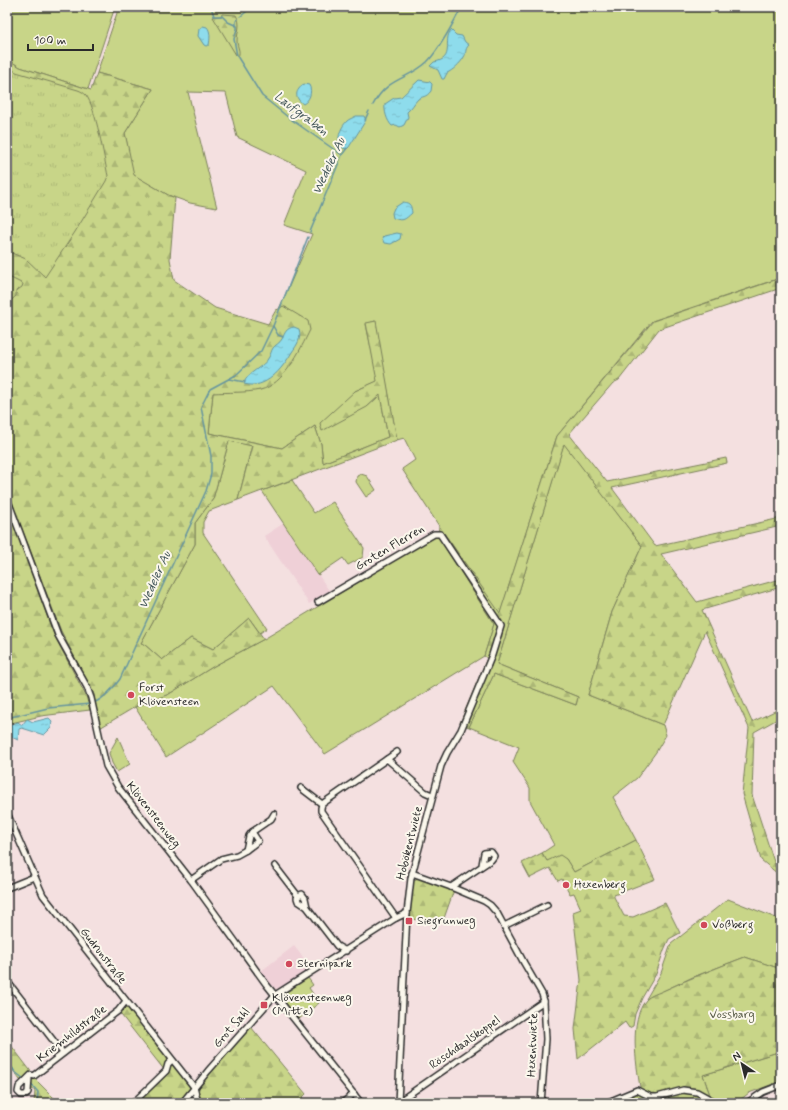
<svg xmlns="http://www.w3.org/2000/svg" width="788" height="1110" font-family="Mynerve,sans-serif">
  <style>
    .built { fill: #efd0d7 }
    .grass { fill: #c8d588; stroke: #7a805a }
    .forest { fill: url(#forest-firs); stroke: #7a805a }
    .park { fill: url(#park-tufts); stroke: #7a805a }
    .water { fill: url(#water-ripples); stroke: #66959f }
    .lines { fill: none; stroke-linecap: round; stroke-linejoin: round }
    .stream { stroke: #66959f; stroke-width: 1.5 }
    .minor-casing { stroke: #2b2b2b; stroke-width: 8 }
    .minor { stroke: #fbf7ec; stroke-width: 5 }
    .poi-dot { fill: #d1495b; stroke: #fbf7ec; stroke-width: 1.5 }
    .labels { text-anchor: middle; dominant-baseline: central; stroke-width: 4; stroke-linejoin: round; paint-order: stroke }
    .street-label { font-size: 12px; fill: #2b2b2b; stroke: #fbf7ec }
    .poi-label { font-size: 12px; fill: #2b2b2b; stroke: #fbf7ec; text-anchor: start }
    .park-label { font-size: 12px; fill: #525642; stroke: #fbf7ec }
    .water-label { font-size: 13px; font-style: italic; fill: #44575b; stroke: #fbf7ec }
  </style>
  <defs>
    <pattern id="forest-firs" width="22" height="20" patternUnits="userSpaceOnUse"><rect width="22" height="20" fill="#c8d588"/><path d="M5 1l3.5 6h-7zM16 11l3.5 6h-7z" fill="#acb776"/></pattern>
    <pattern id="park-tufts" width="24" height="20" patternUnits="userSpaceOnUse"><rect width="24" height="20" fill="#c8d588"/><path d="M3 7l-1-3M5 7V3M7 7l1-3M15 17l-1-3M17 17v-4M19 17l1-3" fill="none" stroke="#acb776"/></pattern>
    <pattern id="water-ripples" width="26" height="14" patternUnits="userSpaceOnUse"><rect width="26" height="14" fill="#8edcec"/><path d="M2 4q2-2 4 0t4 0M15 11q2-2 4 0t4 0" fill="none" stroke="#7bbdcb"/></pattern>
  </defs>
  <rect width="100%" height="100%" fill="#f4e0e0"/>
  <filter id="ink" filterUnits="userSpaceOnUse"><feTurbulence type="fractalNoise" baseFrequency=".025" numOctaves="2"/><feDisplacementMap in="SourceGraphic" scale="8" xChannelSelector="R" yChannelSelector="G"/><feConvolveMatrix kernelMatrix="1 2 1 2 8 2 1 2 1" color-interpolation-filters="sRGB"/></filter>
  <g filter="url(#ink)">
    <g class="built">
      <polygon points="284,523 330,592 309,604 264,536"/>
      <polygon points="294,946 312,969 280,989 274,988 261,971"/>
    </g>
    <g class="grass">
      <polygon points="7,7 115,7 88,89 20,67 7,59"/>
      <polygon points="119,7 781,7 781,280 780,278 652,321 557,436 500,614 439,526 402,469 415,460 404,438 397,440 375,321 366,324 378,381 355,391 367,407 380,395 388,437 323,463 321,444 315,426 282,448 209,433 213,392 260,390 274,383 295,360 288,310 286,307 279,309 312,234 284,225 306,170 237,137 226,93 188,92 217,208 190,203 168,195 133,175 125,133 153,89 97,73"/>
      <polygon points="229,441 252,445 238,500 209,511 203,522 203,533 267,628 260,633 249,618 213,649 191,638 162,660 145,645 141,643 195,544 195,523 213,499"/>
      <polygon points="564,443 642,546 612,612 588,695 663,725 666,735 656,752 637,778 613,797 636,840 574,872 566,859 547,861 542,853 554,845 530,801 530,788 513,762 519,747 469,727 494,674 576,705 578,697 497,664"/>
      <polygon points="361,474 367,476 376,490 366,497 356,482 357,476"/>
      <polygon points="292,480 314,513 333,502 364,548 363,557 348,565 343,558 318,575 262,491"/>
      <polygon points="437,535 494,624 484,656 325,754 274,686 166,757 135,707 169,694 214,666 264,639"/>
      <polygon points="118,737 130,764 117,772 112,763 109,753"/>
      <polygon points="728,899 781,920 781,969 745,957 693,977 646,999 661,973 671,944"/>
      <polygon points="308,978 313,985 309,988 319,1003 299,1019 284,1001 284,994"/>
      <polygon points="781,1051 781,1081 749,1093 736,1103 720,1103 711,1098 703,1075"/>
    </g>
    <g class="forest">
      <path d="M222 14 236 15C242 25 237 31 237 41 237 47 241 51 238 57L236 55 213 17 221 16Z"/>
      <path d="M7 59 20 67 91 90 97 73 153 89 125 133 134 175 168 195 175 198 170 259 174 280 215 308 268 324 276 310 279 309 283 306 308 321 310 330C300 350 284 385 260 390 246 393 228 392 213 393L209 433 282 448 315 426 321 444 323 463 388 437 380 395 367 407 322 431 320 423 355 391 377 381 366 323 376 321 397 440 238 500 252 446 229 441 213 499 195 523V544L141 643 145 645 162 660 191 638 213 649 249 618 264 639 214 666 169 694 135 707 98 729 94 694 61 631 7 490Z"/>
      <polygon points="781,278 781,288 659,329 619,380 613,383 569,434 607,482 726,458 727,463 612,488 655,546 781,518 781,526 661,554 697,602 781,579 781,587 702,610 752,722 781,708 781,717 754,732 752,795 778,874 761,860 742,794 749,728 705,631 663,725 588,695 612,612 642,546 564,444 497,664 578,697 576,705 494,674 469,727 460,723 487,658 484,656 494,624 438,536 439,526 500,613 557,436 653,321"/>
      <polygon points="7,505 54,635 86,696 90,710 41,716 7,724"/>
      <polygon points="636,840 655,879 614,895 614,897 624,916 633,917 665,903 680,933 669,939 664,950 656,974 642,998 635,1014 633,1026 629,1028 625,1022 578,1059 575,1029 581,980 573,912 581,909 574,893 570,894 562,879 558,881 550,868 530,878 522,863 542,853 547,861 560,855 566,859 574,872"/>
      <polygon points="418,878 454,890 443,921 410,919 412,884 414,880"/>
      <path d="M745 957 781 969V1051L703 1075 711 1098 710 1102 711 1103H612L635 1093 640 1087C636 1063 629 1020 646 1000 650 995 659 993 665 990 691 978 718 967 745 957Z"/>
      <polygon points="126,1001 194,1087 182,1103 133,1103 165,1071 118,1011"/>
      <polygon points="251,1027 306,1094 297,1103 201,1103 198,1092 201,1082"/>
      <polygon points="7,1040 36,1078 36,1080 59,1103 34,1103 35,1091 20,1080 7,1062"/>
    </g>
    <g class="park">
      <path d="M7 66 16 72 78 90C81 91 84 93 86 95 96 108 104 158 108 176L106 181 75 232 45 277 26 259 7 251Z"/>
      <polygon points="7,276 23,284 22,287 16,291 16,296 7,304"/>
    </g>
    <g class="water">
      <path d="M203 26 207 27C211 31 210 40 209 45L206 46 204 45 198 36 199 29Z"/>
      <path d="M451 30 456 35 462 36 465 42 469 45C464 50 467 53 464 57 461 63 452 71 447 73L444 79H442L438 70 430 66 434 62C456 59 442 41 451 30Z"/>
      <path d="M419 80 430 82 432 84 431 91C426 98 422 96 418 99 414 103 412 108 407 112L408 117 404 125 400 127 396 125 392 126C387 121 384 111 385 104L394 98 401 97Z"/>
      <path d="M304 84 309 85C313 92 309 101 303 104 294 97 295 91 304 84Z"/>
      <path d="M356 116H364L366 120 349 147 347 149 343 148C335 141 340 128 347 121 349 119 353 118 356 116Z"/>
      <path d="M403 202C411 203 411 206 412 213 405 219 404 222 393 218L392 213 394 208Z"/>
      <polygon points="397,233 401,234 400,239 391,244 384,243 382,238 384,236"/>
      <path d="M294 327 299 329C302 338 297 345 292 352 282 369 266 390 244 384 246 372 264 368 269 357 271 354 271 351 273 348 275 345 280 343 282 339 285 333 286 328 294 327Z"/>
      <polygon points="49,718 52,721 51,728 44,735 22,728 19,729 18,740 7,735 8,727 10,725 18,722 22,725 27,719 33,722"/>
    </g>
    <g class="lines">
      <g class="stream">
        <polyline points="211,7 214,16 222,16 228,22 237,26 237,29 234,39 237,56 262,96 289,118 342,155"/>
        <polyline points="241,16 252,7"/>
        <polyline points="236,26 236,21 238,19"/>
        <path d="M373 105C387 77 408 80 427 62 441 48 452 24 462 7"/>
        <polyline points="365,120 369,111"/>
        <polyline points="310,232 342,155 347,148"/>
        <polyline points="273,326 278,335 283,337"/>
        <polyline points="229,379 245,382"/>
        <path d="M94 703C104 698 113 689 120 679L206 491 211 474V456L201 407 210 389 236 375 261 351 273 326 308 237"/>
        <polyline points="7,718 48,708 90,704"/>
        <polyline points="7,1060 15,1072 24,1079"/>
        <polyline points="31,1084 38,1092 37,1103"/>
      </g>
      <defs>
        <g id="minor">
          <polyline points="7,498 58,635 87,687 91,698 106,766 118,787 191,880 266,984 361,1103"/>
          <polyline points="318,602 434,534 440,534 501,626 492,655 461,730 447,753 441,766 411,878 407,913 398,1103"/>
          <polyline points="387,759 397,752"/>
          <polyline points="301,788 322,804"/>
          <polyline points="7,813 43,895 194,1087 198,1103"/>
          <polygon points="252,832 258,841 246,850 249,836"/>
          <polyline points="252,832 271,819 274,814"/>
          <polyline points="275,866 298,896"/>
          <polyline points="412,873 451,887 484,901 490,905 497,913 524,963 542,994 544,1001 546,1039 541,1103"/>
          <polyline points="191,880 221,859 237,855 246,850"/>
          <polyline points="451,887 491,860 494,856 491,852 484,853 482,865"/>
          <polyline points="7,888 34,877"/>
          <polyline points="307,907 298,901 297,898 300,895 302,894 305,898 307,907 337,946 346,951"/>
          <polyline points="396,918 321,811 321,808 322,804 387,759 425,792 432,795"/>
          <polyline points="504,926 547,905"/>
          <polyline points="7,981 63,1053"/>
          <polyline points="29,1078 28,1092 26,1095 21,1095 18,1092 19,1087 31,1075 34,1076 118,1011 126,1001"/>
          <polyline points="398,1102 544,1001"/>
          <polyline points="133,1103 166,1071 168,1064 172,1060"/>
          <polyline points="182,1103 208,1071 275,995 396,918 407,913"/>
          <polyline points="342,1103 354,1094"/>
          <polyline points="606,1103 637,1090 651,1097 657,1097 683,1090 697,1092 717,1103"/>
          <polyline points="747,1103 763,1092 781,1085"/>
        </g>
      </defs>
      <use href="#minor" class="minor-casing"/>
      <use href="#minor" class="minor"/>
    </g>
  </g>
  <g class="poi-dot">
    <circle cx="131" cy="695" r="4"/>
    <circle cx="566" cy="885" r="4"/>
    <rect x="405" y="917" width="8" height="8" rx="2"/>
    <circle cx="704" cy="925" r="4"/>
    <circle cx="289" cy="964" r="4"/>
    <rect x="260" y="1001" width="8" height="8" rx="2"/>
  </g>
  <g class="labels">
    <g class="street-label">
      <text transform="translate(390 548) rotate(-31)">Groten Flerren</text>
      <text transform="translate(153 815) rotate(52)">Klövensteenweg</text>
      <text transform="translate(410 843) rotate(-76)">Hobökentwiete</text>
      <text transform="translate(103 956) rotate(52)">Gudrunstraße</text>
      <text transform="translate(232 1028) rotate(-49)">Grot Sahl</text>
      <text transform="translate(72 1034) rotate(-38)">Kriemhildstraße</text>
      <text transform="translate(465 1043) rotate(-35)">Röschdaalskoppel</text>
      <text transform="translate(533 1045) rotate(-88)">Hexentwiete</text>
    </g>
    <g class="poi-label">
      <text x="139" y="688">Forst<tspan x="139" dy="14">Klövensteen</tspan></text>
      <text x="574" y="885">Hexenberg</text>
      <text x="417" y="921">Siegrunweg</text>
      <text x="712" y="925">Voßberg</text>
      <text x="297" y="964">Sternipark</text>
      <text x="272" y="998">Klövensteenweg<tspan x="272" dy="14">(Mitte)</tspan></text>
    </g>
    <g class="park-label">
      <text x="732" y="1015">Vossbarg</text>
    </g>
    <g class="water-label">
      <text transform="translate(301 114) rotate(37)">Laufgraben</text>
      <text transform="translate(329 166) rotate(-65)">Wedeler Au</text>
      <text transform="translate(155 580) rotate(-66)">Wedeler Au</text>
    </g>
  </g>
  <rect width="788" height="1110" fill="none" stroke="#fbf7ec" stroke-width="24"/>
  <rect x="12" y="12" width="764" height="1086" fill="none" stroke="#2b2b2b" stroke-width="1.5" filter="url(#ink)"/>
  <g transform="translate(742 1064) rotate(325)" stroke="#fbf7ec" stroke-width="3" paint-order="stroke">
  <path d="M0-3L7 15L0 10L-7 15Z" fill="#2b2b2b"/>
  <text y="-6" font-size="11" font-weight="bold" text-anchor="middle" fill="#2b2b2b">N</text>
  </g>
  <path d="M28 44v6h65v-6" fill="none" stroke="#2b2b2b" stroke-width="2"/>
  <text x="34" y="44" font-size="12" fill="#2b2b2b" stroke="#fbf7ec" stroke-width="3" paint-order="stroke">100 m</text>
</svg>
